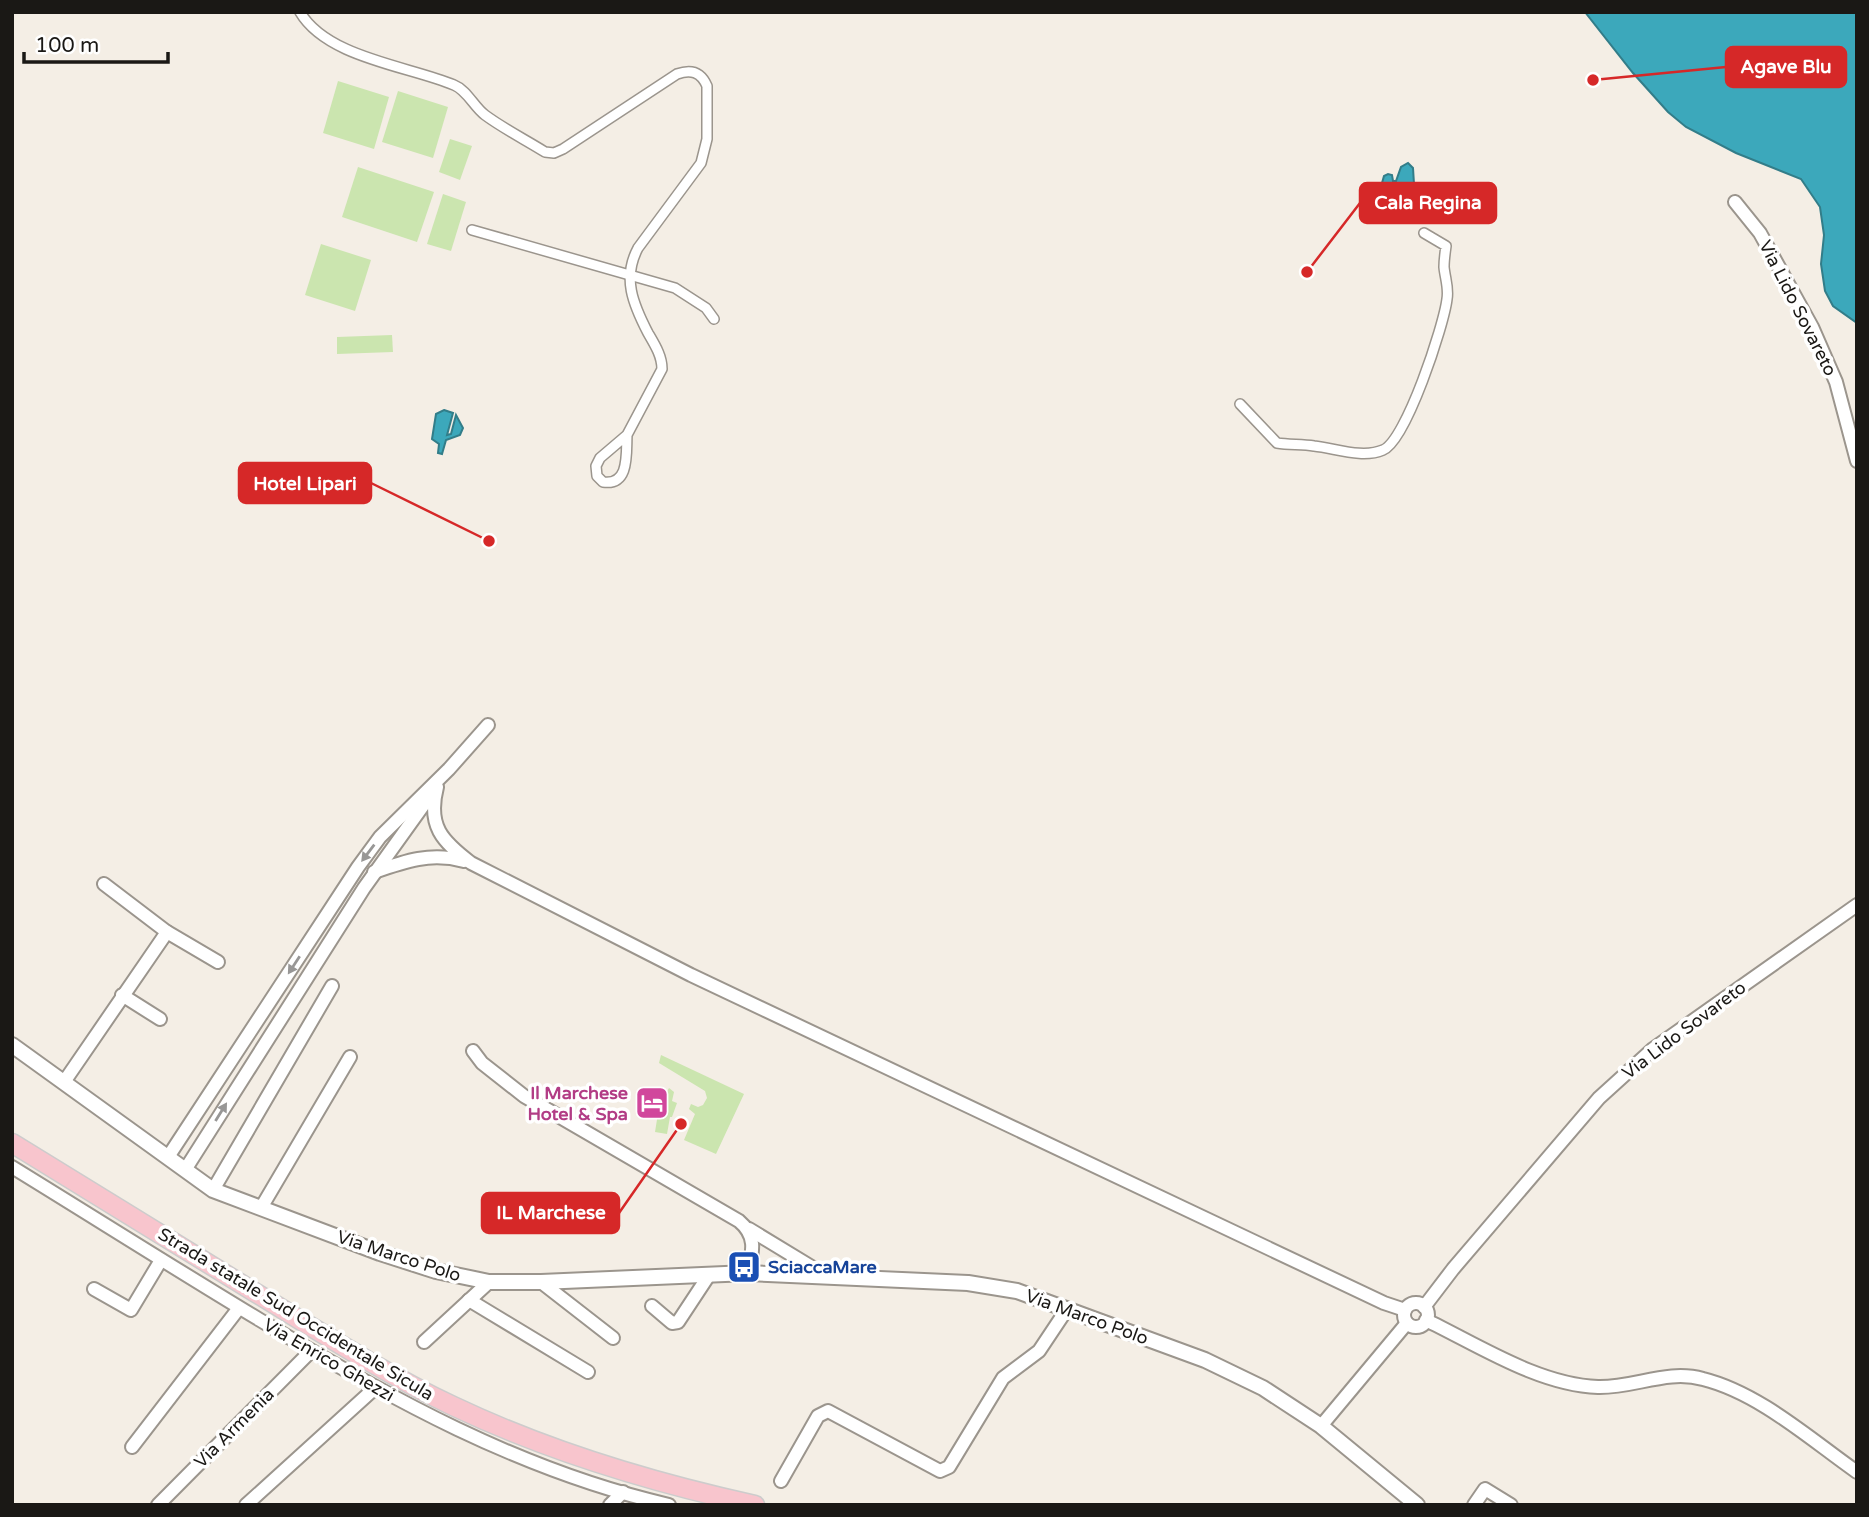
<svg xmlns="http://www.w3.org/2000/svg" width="1869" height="1517" font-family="'Varela Round',sans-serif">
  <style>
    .green { fill: #cbe5af }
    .water { fill: #3ca8bb; stroke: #327d89; stroke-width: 2 }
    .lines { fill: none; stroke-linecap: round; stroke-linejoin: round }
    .pedestrian-casing { stroke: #9b958d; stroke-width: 12 }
    .minor-casing { stroke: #9b958d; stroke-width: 16 }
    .tertiary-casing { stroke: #9b958d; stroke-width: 18 }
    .primary-casing { stroke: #cdcccc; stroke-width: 21 }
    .pedestrian { stroke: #fff; stroke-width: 9 }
    .minor { stroke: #fff; stroke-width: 12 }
    .tertiary { stroke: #fff; stroke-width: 14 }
    .primary { stroke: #f8c5cd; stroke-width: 18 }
    .oneway { fill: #989796 }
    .labels { text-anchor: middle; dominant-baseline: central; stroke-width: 7; stroke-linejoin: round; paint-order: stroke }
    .street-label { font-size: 18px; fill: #1a1815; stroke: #fff }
    .hotel-label { font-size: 18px; font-weight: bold; fill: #b23c85; stroke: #fff; text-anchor: end }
    .transit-label { font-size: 18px; font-weight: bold; fill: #164399; stroke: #fff; text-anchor: start }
    .leader { fill: none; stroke: #d62828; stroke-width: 2.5 }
    .callout-dot { fill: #d62828; stroke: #fff; stroke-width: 2.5 }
    .callout { fill: #d62828; stroke: #d62828; stroke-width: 2.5 }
    .callout-label { font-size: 19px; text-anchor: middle; font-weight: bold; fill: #fff }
  </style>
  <rect width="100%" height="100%" fill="#f4eee5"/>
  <g class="green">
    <polygon points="338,81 389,97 374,149 323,133"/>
    <polygon points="398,91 448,107 433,158 382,142"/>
    <polygon points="450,139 472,146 460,180 439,172"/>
    <polygon points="358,167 434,192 417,242 342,217"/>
    <polygon points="443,194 466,202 451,251 427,244"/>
    <polygon points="321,244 371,260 355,311 305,295"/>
    <polygon points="392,335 393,352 337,354 337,337"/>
    <polygon points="661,1055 744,1094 716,1154 684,1140 695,1114 689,1109 691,1104 698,1107 703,1105 707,1098 705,1091 659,1063"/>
    <polygon points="669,1088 674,1092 672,1101 677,1103 672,1117 670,1117 667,1134 655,1132 659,1107"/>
  </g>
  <g class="water">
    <polygon points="1585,12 1857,12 1857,323 1833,306 1825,291 1821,264 1824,235 1820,207 1801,179 1736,153 1686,127 1668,112 1633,73"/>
    <path d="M1408 163 1413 168 1414 184 1422 193 1420 196 1424 201 1419 206 1413 205C1407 191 1399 185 1384 188L1382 183 1384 176 1388 174 1392 175 1393 181H1396L1401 167Z"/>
    <polygon points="444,410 453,413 447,435 451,434 456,415 463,428 460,435 446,440 442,454 438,453 439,444 432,439 436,414"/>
  </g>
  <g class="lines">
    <defs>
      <g id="pedestrian">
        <path d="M300 12C327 58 409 66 454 85 467 90 474 107 485 115 504 129 526 140 545 152L554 153 563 149 677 74C691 69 701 72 707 86V139L701 163 638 248C622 278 633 304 648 333 655 345 662 356 662 369L627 435 600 458 596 466 597 476 603 482C630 486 626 453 627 435"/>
        <polyline points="472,230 675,288 706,308 714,319"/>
        <path d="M1240 404 1277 443C1289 445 1302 444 1314 446 1335 448 1362 459 1383 450 1406 441 1444 325 1447 299 1449 288 1445 278 1444 267 1444 260 1445 253 1446 246L1424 233"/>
      </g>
      <g id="minor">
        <polyline points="1735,202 1760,233 1812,327 1836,382 1857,461"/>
        <path d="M437 787C427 826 442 841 471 863L691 975 1384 1303 1405 1310"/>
        <path d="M374 872C405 861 431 852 464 861"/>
        <polyline points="167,932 218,962"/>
        <polyline points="122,995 160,1019"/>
        <path d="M473 1051 482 1063 524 1096 739 1221C757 1236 753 1251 748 1273"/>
        <polyline points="64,1082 167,932 104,884"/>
        <polyline points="168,1157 358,867 380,837 449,769 488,725"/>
        <path d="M12 1167C95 1218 177 1270 260 1320 389 1398 521 1471 669 1505"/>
        <polyline points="185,1170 364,888 430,796"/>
        <polyline points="213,1190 332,986"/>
        <polyline points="261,1208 350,1057"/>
        <polyline points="749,1229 823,1274"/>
        <polyline points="541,1282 613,1338"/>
        <polyline points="94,1289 131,1310 161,1260"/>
        <polyline points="469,1300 588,1372"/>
        <circle cx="1416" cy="1315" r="12"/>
        <polyline points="652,1306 672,1323 678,1322 709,1275"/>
        <polyline points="1424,1307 1453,1269 1599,1098 1653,1049 1857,905"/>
        <path d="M1426 1320C1478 1345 1539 1385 1598 1387 1634 1388 1667 1369 1703 1379 1759 1393 1810 1439 1857 1472"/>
        <polyline points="424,1342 489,1282"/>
        <polyline points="1321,1426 1407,1323"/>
        <polyline points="132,1447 239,1308"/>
        <polyline points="781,1481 818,1416 828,1411 940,1471 949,1467 1003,1378 1039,1351 1067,1309"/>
        <polyline points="158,1505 311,1351"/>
        <polyline points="246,1505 375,1388"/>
        <polyline points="610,1505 623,1492"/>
        <polyline points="1474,1505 1485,1489 1511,1505"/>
      </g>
      <polyline id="tertiary" points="12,1045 213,1190 380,1253 436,1271 489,1282 541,1282 748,1273 968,1283 1017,1291 1205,1360 1263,1388 1321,1426 1417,1505"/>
      <path id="primary" d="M12 1143C93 1193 175 1243 256 1293 320 1332 385 1374 453 1406 550 1452 650 1482 755 1505"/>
    </defs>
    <use href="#pedestrian" class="pedestrian-casing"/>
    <use href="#minor" class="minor-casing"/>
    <use href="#tertiary" class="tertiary-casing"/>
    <use href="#primary" class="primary-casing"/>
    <use href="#pedestrian" class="pedestrian"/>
    <use href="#minor" class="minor"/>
    <use href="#tertiary" class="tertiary"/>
    <use href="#primary" class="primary"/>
  </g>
  <defs><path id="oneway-solid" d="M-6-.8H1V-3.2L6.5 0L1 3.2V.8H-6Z" transform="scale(1.75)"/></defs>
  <g class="oneway">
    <use href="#oneway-solid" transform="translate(368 853) rotate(127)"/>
    <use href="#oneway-solid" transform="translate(294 965) rotate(123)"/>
    <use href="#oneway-solid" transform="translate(221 1112) rotate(-58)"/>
  </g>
  <defs>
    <symbol id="hotel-square" viewBox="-11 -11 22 22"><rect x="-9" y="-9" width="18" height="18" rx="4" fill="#d1479c" stroke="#fff"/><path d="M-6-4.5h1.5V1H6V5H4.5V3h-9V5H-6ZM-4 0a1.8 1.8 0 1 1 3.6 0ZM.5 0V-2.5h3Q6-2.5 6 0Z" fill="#fff"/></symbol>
    <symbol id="bus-square" viewBox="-11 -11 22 22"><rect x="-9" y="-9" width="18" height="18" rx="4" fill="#1a4fb4" stroke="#fff"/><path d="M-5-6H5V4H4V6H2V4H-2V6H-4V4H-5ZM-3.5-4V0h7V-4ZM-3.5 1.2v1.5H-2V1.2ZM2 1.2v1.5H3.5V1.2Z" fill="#fff"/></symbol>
  </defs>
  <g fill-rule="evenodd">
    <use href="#hotel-square" x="633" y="1084" width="38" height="38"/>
    <use href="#bus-square" x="725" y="1248" width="38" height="38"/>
  </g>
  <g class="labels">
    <g class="street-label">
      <text transform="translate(1798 308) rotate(63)">Via Lido Sovareto</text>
      <text transform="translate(1684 1030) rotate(-37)">Via Lido Sovareto</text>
      <text transform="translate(399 1256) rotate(18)">Via Marco Polo</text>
      <text transform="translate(296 1314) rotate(31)">Strada statale Sud Occidentale Sicula</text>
      <text transform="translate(1087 1317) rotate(20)">Via Marco Polo</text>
      <text transform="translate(329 1360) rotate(30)">Via Enrico Ghezzi</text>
      <text transform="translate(234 1428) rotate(-45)">Via Armenia</text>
    </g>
    <g class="hotel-label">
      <text x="628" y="1093">Il Marchese<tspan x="628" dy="21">Hotel &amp; Spa</tspan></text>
    </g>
    <g class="transit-label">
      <text x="768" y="1267">SciaccaMare</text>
    </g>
  </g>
  <path class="leader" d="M1593 80L1726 67M1307 272L1360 203M489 541L371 483M681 1124L619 1213"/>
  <g class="callout-dot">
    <circle cx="1593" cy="80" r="7"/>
    <circle cx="1307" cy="272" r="7"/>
    <circle cx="489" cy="541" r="7"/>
    <circle cx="681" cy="1124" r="7"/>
  </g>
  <g class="callout">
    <rect x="1726" y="47" width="120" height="40" rx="7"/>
    <rect x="1360" y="183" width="136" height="40" rx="7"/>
    <rect x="239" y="463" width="132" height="40" rx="7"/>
    <rect x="482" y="1193" width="137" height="40" rx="7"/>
  </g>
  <g class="callout-label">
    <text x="1786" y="73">Agave Blu</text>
    <text x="1428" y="209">Cala Regina</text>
    <text x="305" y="490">Hotel Lipari</text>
    <text x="551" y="1219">IL Marchese</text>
  </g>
  <rect width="1869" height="1517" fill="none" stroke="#1a1815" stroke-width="28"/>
  <path d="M24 52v10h144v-10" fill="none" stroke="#1a1815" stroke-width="3.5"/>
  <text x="35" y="52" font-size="21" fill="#1a1815" stroke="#ffffff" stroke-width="5" paint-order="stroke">100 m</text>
</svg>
